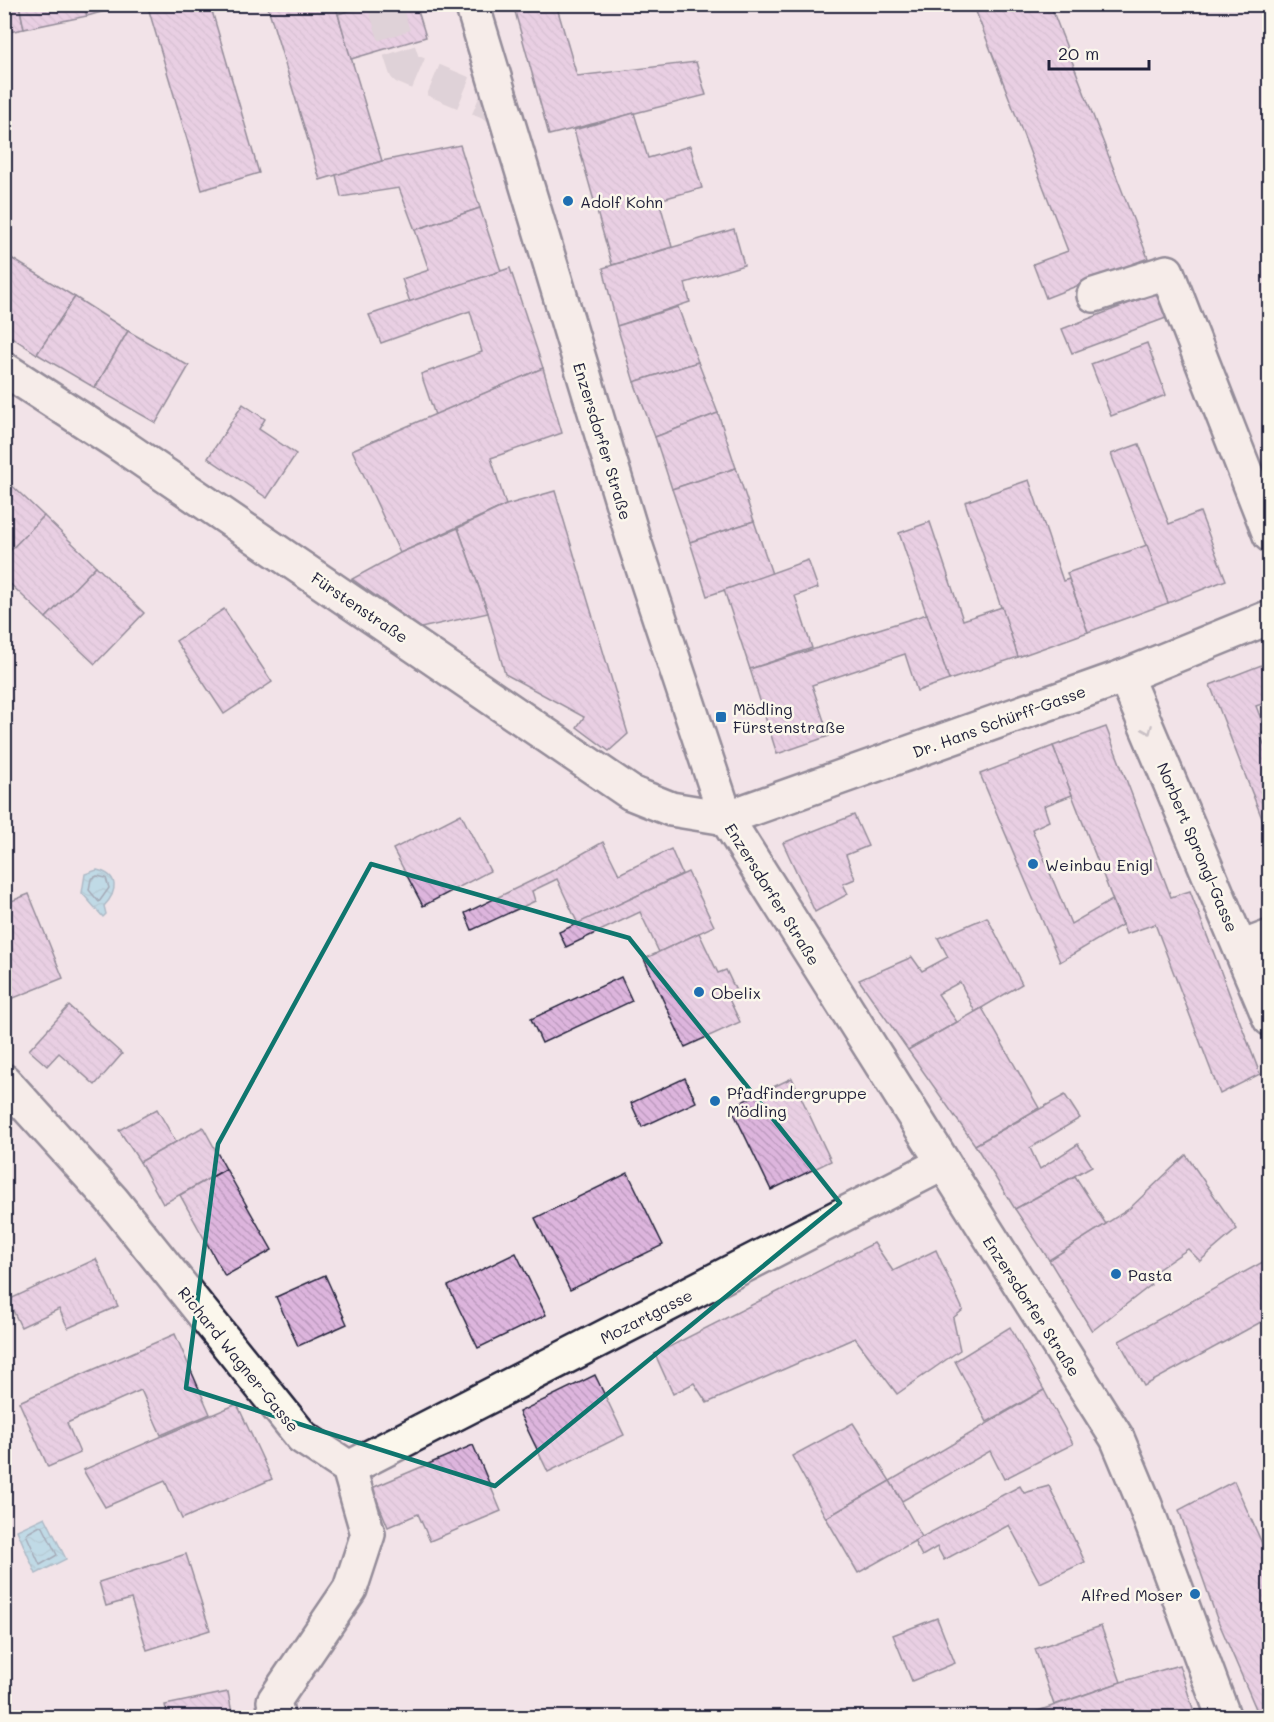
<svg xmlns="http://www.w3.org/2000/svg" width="1274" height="1722" font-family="Mali,sans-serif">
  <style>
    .water { fill: url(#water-waves); stroke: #5d89a0; stroke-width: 1.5 }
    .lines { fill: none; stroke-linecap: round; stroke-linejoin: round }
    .shore { stroke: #49677f; stroke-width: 1.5 }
    .building { fill: url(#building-back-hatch); stroke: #22223b; stroke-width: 1.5 }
    .minor-tunnel { stroke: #c8bcc5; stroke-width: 33; stroke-dasharray: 33 16; stroke-linecap: butt }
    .minor-casing { stroke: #22223b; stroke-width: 38 }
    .major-casing { stroke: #22223b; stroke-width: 38 }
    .minor { stroke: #fbf7ec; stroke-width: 33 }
    .major { stroke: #fbf7ec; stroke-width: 33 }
    .oneway { stroke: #99979c }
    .marked { fill: none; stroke: #0f766e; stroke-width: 4.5; stroke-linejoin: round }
    .poi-dot { fill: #1f6fb2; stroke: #fbf7ec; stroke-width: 2 }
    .labels { text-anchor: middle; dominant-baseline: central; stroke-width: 5; stroke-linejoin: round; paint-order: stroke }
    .poi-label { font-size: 16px; fill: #22223b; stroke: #fbf7ec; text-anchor: start }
    .street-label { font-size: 16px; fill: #22223b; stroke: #fbf7ec }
  </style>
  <defs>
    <pattern id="water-waves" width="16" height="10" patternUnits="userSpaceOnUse" patternTransform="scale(1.5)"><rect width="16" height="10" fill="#84cee4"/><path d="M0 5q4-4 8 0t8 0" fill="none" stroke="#72b1c4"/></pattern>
    <pattern id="building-back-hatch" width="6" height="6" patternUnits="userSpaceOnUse" patternTransform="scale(1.5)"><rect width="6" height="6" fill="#ddb5dd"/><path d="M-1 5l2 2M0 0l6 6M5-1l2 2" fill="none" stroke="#bd9bbf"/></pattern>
  </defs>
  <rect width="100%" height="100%" fill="#f2e3e8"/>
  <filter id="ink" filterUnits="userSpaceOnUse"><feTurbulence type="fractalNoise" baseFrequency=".0167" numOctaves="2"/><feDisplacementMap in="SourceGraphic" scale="12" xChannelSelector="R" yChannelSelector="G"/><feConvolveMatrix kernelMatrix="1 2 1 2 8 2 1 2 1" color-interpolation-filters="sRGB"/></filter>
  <g filter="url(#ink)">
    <g class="water">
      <path d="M97 870C119 875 118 891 104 906L106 914 103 917 82 893 85 874Z"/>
      <polygon points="45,1517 66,1559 36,1574 17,1530"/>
    </g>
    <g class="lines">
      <g class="shore">
        <polygon points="97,876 106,878 109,888 99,902 89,890 91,879"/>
        <polygon points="40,1526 43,1527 57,1555 40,1565 26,1534"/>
      </g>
    </g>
    <g class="building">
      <polygon points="4,4 19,4 24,29 4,33"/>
      <polygon points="19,4 84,4 87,16 24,29"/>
      <polygon points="84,4 130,4 87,16"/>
      <polygon points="147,4 210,4 259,173 202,190"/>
      <polygon points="267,4 335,4 382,161 320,180"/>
      <polygon points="370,4 416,4 426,37 351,59 338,14"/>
      <polygon points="525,4 556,4 577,76 696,62 706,95 549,135 514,8"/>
      <polygon points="973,4 1050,4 1148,258 1046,298 1033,264 1068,251"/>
      <polygon points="634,113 648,158 690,146 702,188 659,200 672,247 612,265 574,130"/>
      <polygon points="460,145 480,208 415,230 399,188 341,197 336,175 382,161"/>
      <polygon points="480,208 501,271 410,302 402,279 429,270 415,230"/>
      <polygon points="734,229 744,265 685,283 690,302 617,326 603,268"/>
      <polygon points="11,258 75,297 37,354 4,332 4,268"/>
      <polygon points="510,268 543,368 435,415 421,374 482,352 470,311 381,343 369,315"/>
      <polygon points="1156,293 1166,318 1072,353 1062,329"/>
      <polygon points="75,297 128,331 95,388 37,354"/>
      <polygon points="678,307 698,362 634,382 617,326"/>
      <polygon points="128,331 189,366 156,423 95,388"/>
      <polygon points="1147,343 1166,395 1111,416 1091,364"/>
      <polygon points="698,362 718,413 655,437 634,382"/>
      <polygon points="543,368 562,433 491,458 506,505 400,553 352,450"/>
      <polygon points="243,404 265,419 259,429 296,454 267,498 208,458"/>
      <polygon points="718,413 736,468 672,489 655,437"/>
      <polygon points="1139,444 1169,524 1200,512 1226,580 1168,603 1111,454"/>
      <polygon points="736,468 754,521 690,542 672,489"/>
      <polygon points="4,478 44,516 4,557"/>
      <polygon points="1029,480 1063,581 1069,579 1088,632 1018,657 965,502"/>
      <polygon points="555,491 628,734 609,751 577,727 584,717 505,674 488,613 458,528 506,505"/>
      <polygon points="44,516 96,566 46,618 4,578 4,557"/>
      <polygon points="754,521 772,574 707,596 690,542"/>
      <polygon points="930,522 963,620 1002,607 1018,657 949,680 899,533"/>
      <polygon points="458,528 488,613 421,628 352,579 400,553"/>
      <polygon points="1147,545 1168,603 1088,632 1067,573"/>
      <polygon points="808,560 818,588 795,596 812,648 750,669 724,590"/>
      <polygon points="96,566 144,613 95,664 46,618"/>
      <polygon points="224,609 272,682 224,714 176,641"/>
      <polygon points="927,614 949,680 917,691 905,654 812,685 829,736 777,754 750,669"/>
      <polygon points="1269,662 1270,701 1256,706 1266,732 1260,734 1270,759 1270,839 1210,685"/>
      <polygon points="1106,727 1171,897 1190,891 1260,1074 1220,1094 1155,924 1126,934 1053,746"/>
      <polygon points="1053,746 1072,795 1044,806 1049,821 1032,829 1071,924 1112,900 1122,925 1060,962 980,774"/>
      <polygon points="461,814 490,871 423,906 393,849"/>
      <polygon points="854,815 868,846 846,855 855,879 843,884 848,894 815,912 783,843"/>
      <polygon points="603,842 619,874 671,849 682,874 578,924 557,879 532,891 535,901 472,930 465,913 550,872"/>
      <polygon points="688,872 714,926 659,952 640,912 566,947 559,932"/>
      <polygon points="29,894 63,978 4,1002 4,904"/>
      <polygon points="987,917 1022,984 975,1012 960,982 938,994 957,1022 908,1050 859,980 912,957 922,971 948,957 938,938"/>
      <polygon points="699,933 718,973 726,970 737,993 728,997 740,1022 685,1047 644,959"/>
      <polygon points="621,977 632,1001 542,1043 531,1019"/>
      <polygon points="69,1006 122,1054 95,1085 59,1053 47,1066 29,1050"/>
      <polygon points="982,1008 1039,1108 975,1145 908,1050"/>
      <polygon points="685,1078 696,1102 642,1127 631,1103"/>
      <polygon points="792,1078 831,1161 771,1190 731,1107"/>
      <polygon points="1065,1095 1080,1118 1030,1148 1040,1169 1078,1144 1092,1166 1015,1209 975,1145"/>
      <polygon points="157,1109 176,1142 140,1162 119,1130"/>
      <polygon points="203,1127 226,1169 163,1204 140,1162"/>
      <polygon points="1186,1155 1237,1229 1200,1261 1188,1249 1147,1277 1151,1285 1092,1331 1049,1260 1129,1209"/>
      <polygon points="226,1169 272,1250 225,1276 180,1195"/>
      <polygon points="628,1173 663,1245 570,1290 535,1218"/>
      <polygon points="1075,1176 1106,1224 1049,1260 1015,1209"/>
      <polygon points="874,1243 893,1271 936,1250 963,1310 953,1318 960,1350 897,1394 855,1338 707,1403 694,1383 673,1394 655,1354"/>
      <polygon points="516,1253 546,1315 478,1348 448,1286"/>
      <polygon points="1270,1258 1270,1317 1144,1386 1119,1341"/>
      <polygon points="96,1259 118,1306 68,1328 59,1309 21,1327 8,1300"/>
      <polygon points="325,1275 347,1324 298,1346 276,1297"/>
      <polygon points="1010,1327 1044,1390 987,1422 955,1361"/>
      <polygon points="175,1334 210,1414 161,1435 141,1390 67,1423 80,1453 48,1467 19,1402"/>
      <polygon points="595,1375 624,1435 548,1472 519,1412"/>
      <polygon points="1044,1390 1073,1444 1004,1479 990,1451 902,1501 890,1481"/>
      <polygon points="237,1404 272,1479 182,1519 165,1481 105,1507 83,1470"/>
      <polygon points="853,1423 890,1481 826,1518 792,1456"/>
      <polygon points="473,1445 501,1511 430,1541 418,1514 388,1527 372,1488"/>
      <polygon points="890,1481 922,1537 858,1573 826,1518"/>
      <polygon points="1234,1481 1270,1561 1270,1718 1260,1718 1216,1616 1179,1510"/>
      <polygon points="1020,1486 1024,1493 1049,1486 1085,1562 1040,1583 1009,1525 944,1560 937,1547 922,1556 914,1541"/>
      <polygon points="186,1554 210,1630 147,1650 131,1599 106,1606 99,1582"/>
      <polygon points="937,1618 955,1663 912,1681 893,1635"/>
      <polygon points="1101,1626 1121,1682 1054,1705 1035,1649"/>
      <polygon points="1179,1665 1196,1718 1018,1718 1121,1682"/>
      <polygon points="228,1692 233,1718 168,1718 165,1705"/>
    </g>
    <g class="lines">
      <polyline class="minor-tunnel" points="384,4 405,68 502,109"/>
      <defs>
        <g id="minor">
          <polyline points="1094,295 1167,272 1270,535"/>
          <polyline points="4,369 118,443 631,793 671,809 726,818 1125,676 1270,617"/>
          <polyline points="1125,676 1270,1019"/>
          <polyline points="1241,948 1270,937"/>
          <polyline points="4,1081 112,1200 302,1437 349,1468 368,1534 350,1589 274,1701 278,1718"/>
          <polyline points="349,1468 942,1164"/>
        </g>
        <polyline id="major" points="472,4 634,541 726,818 1117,1438 1145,1505 1224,1718"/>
      </defs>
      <use href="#minor" class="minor-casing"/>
      <use href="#major" class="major-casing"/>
      <use href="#minor" class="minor"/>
      <use href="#major" class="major"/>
    </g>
    <defs><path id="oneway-chevron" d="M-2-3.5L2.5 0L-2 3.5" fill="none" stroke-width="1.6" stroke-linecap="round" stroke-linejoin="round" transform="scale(1.5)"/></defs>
    <use class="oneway" href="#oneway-chevron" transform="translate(1148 730) rotate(67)"/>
  </g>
  <path d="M0 0H1274V1722H0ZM371 864 629 938 840 1203 495 1486 186 1388 218 1144Z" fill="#f2e3e8" fill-opacity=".55" fill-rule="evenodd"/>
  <path class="marked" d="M371 864 629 938 840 1203 495 1486 186 1388 218 1144Z"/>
  <g class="poi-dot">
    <circle cx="568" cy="201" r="6"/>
    <rect x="715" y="711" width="12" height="12" rx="3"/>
    <circle cx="1033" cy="864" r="6"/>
    <circle cx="699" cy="992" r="6"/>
    <circle cx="715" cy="1101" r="6"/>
    <circle cx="1116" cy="1274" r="6"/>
    <circle cx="1195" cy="1594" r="6"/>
  </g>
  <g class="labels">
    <g class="poi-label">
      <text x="580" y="201">Adolf Kohn</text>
      <text x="733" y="708">Mödling<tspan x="733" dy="18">Fürstenstraße</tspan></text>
      <text x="1045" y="864">Weinbau Enigl</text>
      <text x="711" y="992">Obelix</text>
      <text x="727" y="1092">Pfadfindergruppe<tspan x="727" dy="18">Mödling</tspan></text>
      <text x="1128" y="1274">Pasta</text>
      <text x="1183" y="1594" text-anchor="end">Alfred Moser</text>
    </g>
    <g class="street-label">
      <text transform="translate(603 441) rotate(73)">Enzersdorfer Straße</text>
      <text transform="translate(360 607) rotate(34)">Fürstenstraße</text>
      <text transform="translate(999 721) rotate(-20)">Dr. Hans Schürff-Gasse</text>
      <text transform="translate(1198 847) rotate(67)">Norbert Sprongl-Gasse</text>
      <text transform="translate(773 894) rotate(58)">Enzersdorfer Straße</text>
      <text transform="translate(1032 1306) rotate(57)">Enzersdorfer Straße</text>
      <text transform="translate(646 1316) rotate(-27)">Mozartgasse</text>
      <text transform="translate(239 1359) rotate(51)">Richard Wagner-Gasse</text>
    </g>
  </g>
  <rect width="1274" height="1722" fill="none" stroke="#fbf7ec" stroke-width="24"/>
  <rect x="12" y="12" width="1250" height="1698" fill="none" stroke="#22223b" stroke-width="2" filter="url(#ink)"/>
  <path d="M1049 60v9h100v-9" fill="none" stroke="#22223b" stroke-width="3"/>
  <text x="1058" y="60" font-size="18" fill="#22223b" stroke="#fbf7ec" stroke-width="4.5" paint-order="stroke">20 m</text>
</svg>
